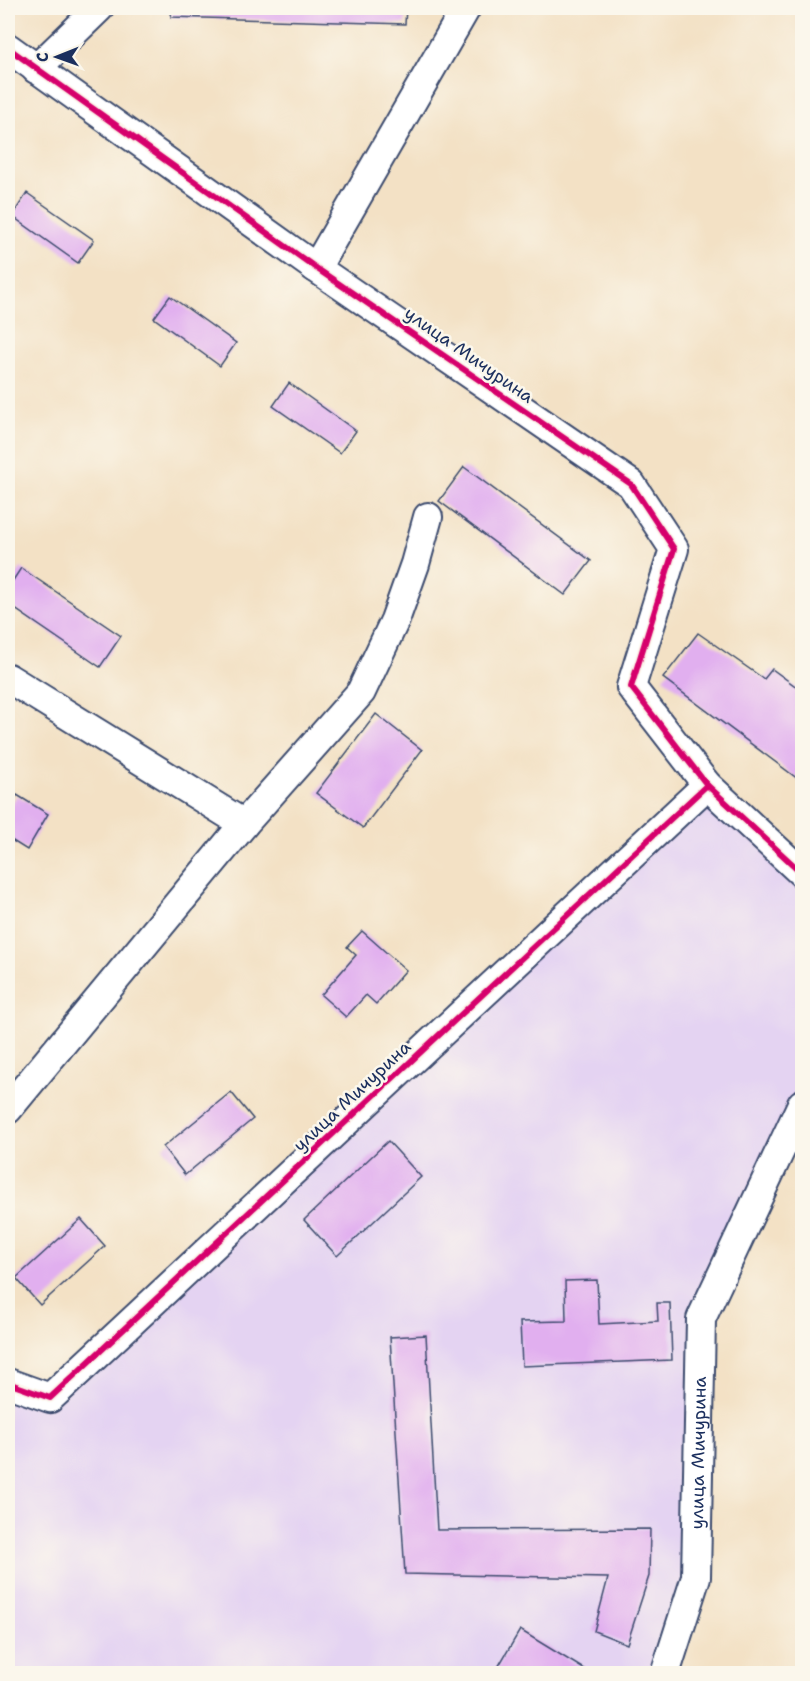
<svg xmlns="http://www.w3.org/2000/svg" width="810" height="1681" font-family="'Shantell Sans',sans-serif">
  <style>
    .built { fill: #e4d3f2 }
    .building { fill: #e1afef }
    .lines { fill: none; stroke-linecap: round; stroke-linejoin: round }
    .minor-casing { stroke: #3b4a6d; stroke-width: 32 }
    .minor { stroke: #fff; stroke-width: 28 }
    .cycleway-casing { stroke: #fbf7ec; stroke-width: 10 }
    .cycleway { stroke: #d6006c; stroke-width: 6 }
    .labels { text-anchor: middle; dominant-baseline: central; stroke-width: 5; stroke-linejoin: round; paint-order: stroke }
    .street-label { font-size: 18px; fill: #1b2f5e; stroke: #fbf7ec }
  </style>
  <rect width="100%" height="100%" fill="#fbf7ec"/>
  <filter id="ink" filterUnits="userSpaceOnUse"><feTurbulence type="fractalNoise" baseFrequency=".0167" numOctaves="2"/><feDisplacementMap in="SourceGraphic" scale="12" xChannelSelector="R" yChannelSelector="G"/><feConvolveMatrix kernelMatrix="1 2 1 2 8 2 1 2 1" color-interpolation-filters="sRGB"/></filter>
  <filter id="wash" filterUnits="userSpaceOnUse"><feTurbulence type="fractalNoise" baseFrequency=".008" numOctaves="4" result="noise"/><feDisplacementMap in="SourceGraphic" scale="24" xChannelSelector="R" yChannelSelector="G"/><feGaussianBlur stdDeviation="1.35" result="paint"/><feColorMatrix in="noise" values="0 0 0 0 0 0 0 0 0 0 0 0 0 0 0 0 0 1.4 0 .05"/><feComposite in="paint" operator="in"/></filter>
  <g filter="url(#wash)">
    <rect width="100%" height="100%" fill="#f3e1c5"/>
    <polygon class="built" points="707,785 802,873 802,1104 701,1319 696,1577 665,1673 8,1673 8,1383 50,1398"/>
    <g id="blocks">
      <g class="building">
        <polygon points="172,8 406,8 405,24 171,17"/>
        <polygon points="27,193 94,240 78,263 12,216"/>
        <polygon points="170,296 236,343 220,366 154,318"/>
        <polygon points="289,383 356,431 340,453 273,406"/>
        <polygon points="464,467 591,561 565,595 439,501"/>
        <polygon points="21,568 121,636 100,667 8,604 8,588"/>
        <polygon points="698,633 764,679 772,669 802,691 802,782 663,678"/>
        <polygon points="376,714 422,750 363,828 316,793"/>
        <polygon points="17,795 48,814 27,850 8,838 8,811"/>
        <polygon points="362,931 406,970 376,1004 366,995 346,1017 321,995 356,955 347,947"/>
        <polygon points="231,1092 253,1119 185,1175 163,1147"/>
        <polygon points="388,1141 421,1177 337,1256 304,1220"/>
        <polygon points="81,1219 105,1246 40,1305 16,1278"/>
        <polygon points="597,1280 599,1324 658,1321 657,1303 670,1303 672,1360 522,1366 520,1322 566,1321 565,1281"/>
        <polygon points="426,1335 437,1530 650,1529 649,1576 627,1644 594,1631 608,1578 405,1574 390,1337"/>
        <polygon points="520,1630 592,1674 494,1674"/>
        <polygon points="8,1665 22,1674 8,1674"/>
      </g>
    </g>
  </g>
  <g filter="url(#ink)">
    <use href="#blocks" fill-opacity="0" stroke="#3b4a6d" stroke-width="1.5"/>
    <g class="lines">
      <defs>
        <g id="minor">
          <polyline points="8,48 316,268 631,484 674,549 631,687 707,785 802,873"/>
          <polyline points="36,69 99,8"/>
          <polyline points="316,268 466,8"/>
          <polyline points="8,678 244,824 8,1109"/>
          <polyline points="244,824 361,692 395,620 415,564 428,517"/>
          <polyline points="8,1383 50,1398 707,785"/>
          <path id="s1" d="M665 1674 696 1577 701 1319 802 1104"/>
        </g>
      </defs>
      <use href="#minor" class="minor-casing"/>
      <use href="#minor" class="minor"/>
      <defs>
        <g id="cycleway">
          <polyline points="8,48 316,268 631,484 674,549 631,687 707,785 802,873"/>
          <polyline points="8,1383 50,1398 707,785"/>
        </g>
      </defs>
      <use href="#cycleway" class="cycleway-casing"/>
      <use href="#cycleway" class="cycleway"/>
    </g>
  </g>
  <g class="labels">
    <g class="street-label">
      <text transform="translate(469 355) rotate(35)">улица Мичурина</text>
      <text transform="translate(352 1096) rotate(-43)">улица Мичурина</text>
      <text stroke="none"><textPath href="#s1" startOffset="226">улица Мичурина</textPath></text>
    </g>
  </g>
  <rect width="810" height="1681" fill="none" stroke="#fbf7ec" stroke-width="30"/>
  <g transform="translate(57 57) rotate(269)" stroke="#fbf7ec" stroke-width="4.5" paint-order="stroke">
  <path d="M0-4.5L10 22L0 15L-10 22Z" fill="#1b2f5e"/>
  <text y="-9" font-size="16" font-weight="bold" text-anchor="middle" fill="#1b2f5e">С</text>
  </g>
</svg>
